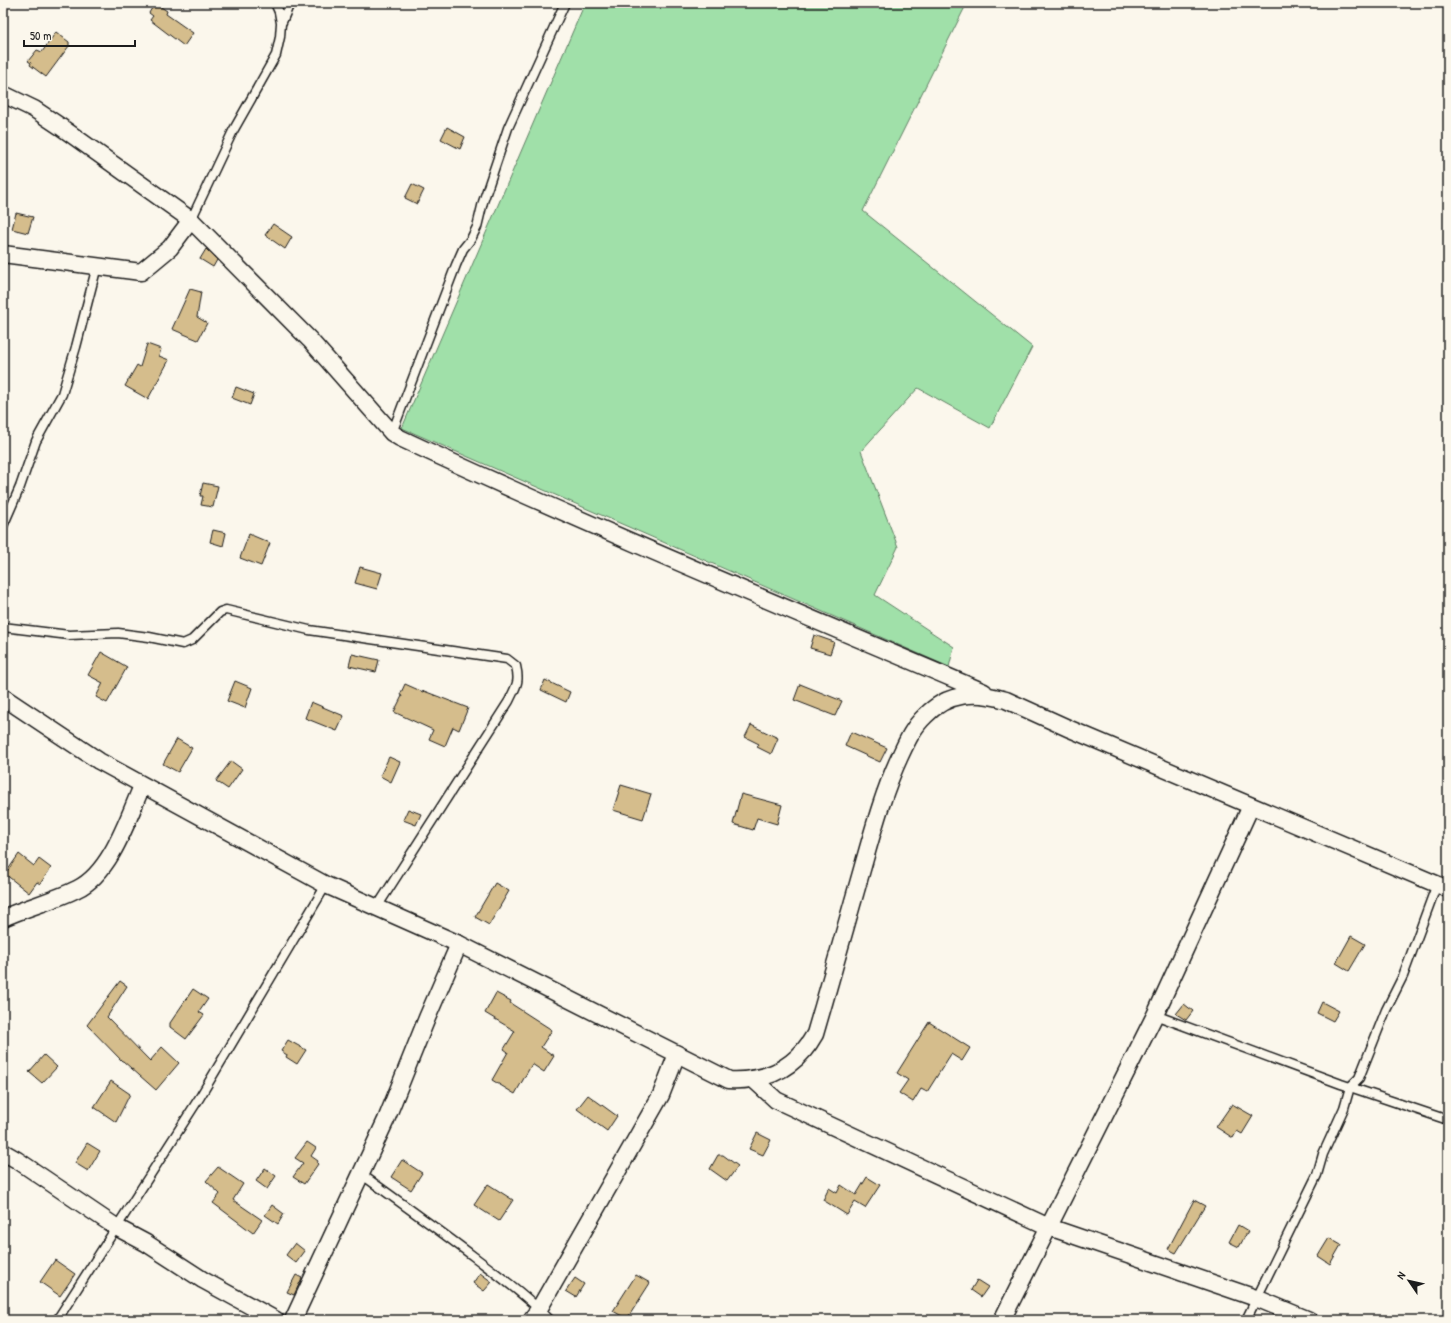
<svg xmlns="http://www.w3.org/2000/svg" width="1451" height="1323" font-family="'Patrick Hand',sans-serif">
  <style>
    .green { fill: #a0e0a9; stroke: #5e7e62 }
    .building { fill: #d5bd8c; stroke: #1c1c1c }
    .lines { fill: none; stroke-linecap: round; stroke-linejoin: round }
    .lane-casing { stroke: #1c1c1c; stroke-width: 11 }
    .street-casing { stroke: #1c1c1c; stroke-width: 19 }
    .lane { stroke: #fbf7ec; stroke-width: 8 }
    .street { stroke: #fbf7ec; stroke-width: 16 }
  </style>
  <rect width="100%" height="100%" fill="#fbf7ec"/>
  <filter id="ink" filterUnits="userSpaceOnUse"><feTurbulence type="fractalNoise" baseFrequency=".025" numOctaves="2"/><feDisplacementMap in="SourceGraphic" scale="8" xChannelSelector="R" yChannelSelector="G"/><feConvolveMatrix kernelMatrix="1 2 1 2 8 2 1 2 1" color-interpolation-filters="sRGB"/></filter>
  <g filter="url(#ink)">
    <polygon class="green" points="585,3 967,3 863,211 1032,347 990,428 918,388 861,451 898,547 875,595 954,647 949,667 402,428"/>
    <g class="building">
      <polygon points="155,3 167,11 166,14 193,33 184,46 150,20 153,16 149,13"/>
      <polygon points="56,32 69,42 69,46 46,77 30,65 31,63 28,61 37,50 42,52"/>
      <polygon points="447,127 465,137 460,149 441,139"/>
      <polygon points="412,184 424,190 417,204 405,198"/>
      <polygon points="16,213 33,217 28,233 12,229"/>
      <polygon points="273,224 292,237 285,249 265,235"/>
      <polygon points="206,249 217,260 213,267 200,259"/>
      <polygon points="190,289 201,292 197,317 207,323 198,340 172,329"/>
      <polygon points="147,344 161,349 159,356 169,360 148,399 125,386 137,365 140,367"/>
      <polygon points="236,387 254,394 250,405 232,398"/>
      <polygon points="203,483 218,486 213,507 201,505 203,496 200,496"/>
      <polygon points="213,530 226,533 223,546 210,542"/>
      <polygon points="249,534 270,543 261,566 240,558"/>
      <polygon points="360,567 382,573 377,589 355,583"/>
      <polygon points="814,635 834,642 830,654 810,648"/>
      <polygon points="101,652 127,667 107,703 96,697 103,683 88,675"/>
      <polygon points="352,654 379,660 376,672 349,666"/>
      <polygon points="545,680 570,692 566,702 541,690"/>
      <polygon points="235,681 252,688 245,708 227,701"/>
      <polygon points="405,684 423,692 424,691 468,708 459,730 453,727 445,746 429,739 433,730 394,712 402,696 400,695"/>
      <polygon points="800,684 842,701 835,716 794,700"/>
      <polygon points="311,702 344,716 337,731 305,718"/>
      <polygon points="751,725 778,738 771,754 757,747 759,744 745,737"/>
      <polygon points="851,732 887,748 880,762 845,746"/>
      <polygon points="177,739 192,748 178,772 163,764"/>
      <polygon points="389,757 400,762 391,782 380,776"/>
      <polygon points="231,761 242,769 228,789 216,781"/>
      <polygon points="621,785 651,794 643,819 613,810"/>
      <polygon points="741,794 782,805 777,824 757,818 753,830 733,824"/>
      <polygon points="408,809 421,814 416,825 403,820"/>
      <polygon points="19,854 34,866 39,859 51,868 40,884 37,882 29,893 5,874"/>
      <polygon points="495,883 509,891 489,925 475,917"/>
      <polygon points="1351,936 1365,944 1349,971 1336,963"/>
      <polygon points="120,981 127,986 107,1017 150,1061 162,1047 179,1063 156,1090 123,1061 122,1061 87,1025"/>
      <polygon points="193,989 208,999 199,1012 204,1015 186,1039 170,1027 170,1023"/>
      <polygon points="496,993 511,1001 510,1003 552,1030 541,1047 554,1056 544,1072 532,1064 515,1094 492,1080 508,1052 504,1049 515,1031 485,1013"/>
      <polygon points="1322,1002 1339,1011 1333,1021 1317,1013"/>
      <polygon points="1184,1004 1193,1011 1186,1020 1176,1014"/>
      <polygon points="929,1022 970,1048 962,1061 951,1054 927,1092 921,1089 913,1102 899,1093 908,1080 897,1073"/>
      <polygon points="288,1040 306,1050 297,1064 286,1057 287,1055 281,1051"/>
      <polygon points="44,1055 57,1067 42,1083 29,1072"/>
      <polygon points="111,1081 130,1094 116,1122 94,1107"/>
      <polygon points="588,1095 617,1116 607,1131 577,1109"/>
      <polygon points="1232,1104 1253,1116 1242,1134 1237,1131 1233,1138 1216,1127"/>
      <polygon points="757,1133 771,1140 763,1155 749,1149"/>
      <polygon points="307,1142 316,1148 311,1156 318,1161 317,1163 318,1164 304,1184 293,1177 303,1163 295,1158"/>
      <polygon points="87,1143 100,1151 88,1171 75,1163"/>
      <polygon points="718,1155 723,1155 738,1166 727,1181 710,1169"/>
      <polygon points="402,1160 422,1173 411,1190 391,1177"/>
      <polygon points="218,1167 243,1184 233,1200 262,1220 253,1233 213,1203 220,1194 206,1181"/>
      <polygon points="265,1168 276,1176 267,1189 256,1181"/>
      <polygon points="867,1177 880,1185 865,1208 855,1202 847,1215 823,1200 829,1188 837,1193 841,1185 856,1195"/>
      <polygon points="488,1184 513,1200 499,1221 474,1205"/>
      <polygon points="1194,1200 1205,1206 1176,1253 1168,1249"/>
      <polygon points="272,1205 284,1214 278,1224 265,1215"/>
      <polygon points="1238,1225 1248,1231 1239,1247 1229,1242"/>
      <polygon points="1329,1238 1341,1245 1330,1264 1318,1256"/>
      <polygon points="295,1243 305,1251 296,1263 286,1255"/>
      <polygon points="55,1260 75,1274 60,1296 40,1282"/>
      <polygon points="480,1273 492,1282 484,1291 473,1283"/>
      <polygon points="296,1275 302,1278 294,1295 287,1292"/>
      <polygon points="636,1275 650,1283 627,1319 613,1311"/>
      <polygon points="575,1278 584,1284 576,1297 566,1291"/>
      <polygon points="977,1280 988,1287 981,1297 971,1290"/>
    </g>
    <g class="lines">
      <defs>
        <g id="lane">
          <polyline points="282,22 290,3"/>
          <polyline points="191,220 233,131 276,55 280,37 281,23 279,12 275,3"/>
          <polyline points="392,433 456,265 463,249 471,239 477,227 483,202 508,128 565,3"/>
          <polyline points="3,526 20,487 36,441 62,394 76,347 97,266"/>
          <path d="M3 627 69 635 118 633 149 637 183 644 192 640 220 612 226 610 309 630 507 659 516 666C520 683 516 686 509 701L377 907"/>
          <polyline points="1155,1015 1341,1084 1448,1120"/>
          <path d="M361 1174C400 1202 439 1230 477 1259 502 1278 528 1297 550 1320"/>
          <polyline points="57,1320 200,1097 326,885"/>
          <polyline points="1246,1320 1317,1175 1323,1154 1344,1108 1350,1087 1359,1078 1386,1010 1403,976 1437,884"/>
        </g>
        <g id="street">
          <path d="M3 94 34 109 61 127 191 220 310 340 392 433 400 438C593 528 789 609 984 692"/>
          <polyline points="3,254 141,272 170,248 191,220"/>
          <path d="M3 697 99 761 326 885 459 944 729 1080C767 1082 796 1068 815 1034 830 983 844 932 859 880 871 838 882 794 901 754 907 741 914 726 925 716 948 692 976 691 1006 700L1070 729 1448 889"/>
          <path d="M3 918C27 907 53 901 77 889 111 873 128 818 142 786"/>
          <polyline points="753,1079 776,1100 1049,1227 1256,1298 1309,1320"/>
          <polyline points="3,1152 17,1160 116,1227 146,1243 203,1280 276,1320"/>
          <polyline points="293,1320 386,1120 427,1018 459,944"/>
          <polyline points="531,1320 539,1309 661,1095 677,1054"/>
          <polyline points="1002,1320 1155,1015 1251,806"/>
        </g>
      </defs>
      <use href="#lane" class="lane-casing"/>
      <use href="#street" class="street-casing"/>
      <use href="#lane" class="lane"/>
      <use href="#street" class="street"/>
    </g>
  </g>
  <rect width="1451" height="1323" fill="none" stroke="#fbf7ec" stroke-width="16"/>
  <rect x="8" y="8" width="1435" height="1307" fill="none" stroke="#1c1c1c" stroke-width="1.5" filter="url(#ink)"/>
  <g transform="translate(1409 1281) rotate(304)" stroke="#fbf7ec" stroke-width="3" paint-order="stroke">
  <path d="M0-3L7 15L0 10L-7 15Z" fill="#1c1c1c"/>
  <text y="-6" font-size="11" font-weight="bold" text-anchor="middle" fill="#1c1c1c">N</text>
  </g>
  <path d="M24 40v6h111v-6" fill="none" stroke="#1c1c1c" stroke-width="2"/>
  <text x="30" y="40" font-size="12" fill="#1c1c1c" stroke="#fbf7ec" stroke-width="3" paint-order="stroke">50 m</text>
</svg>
